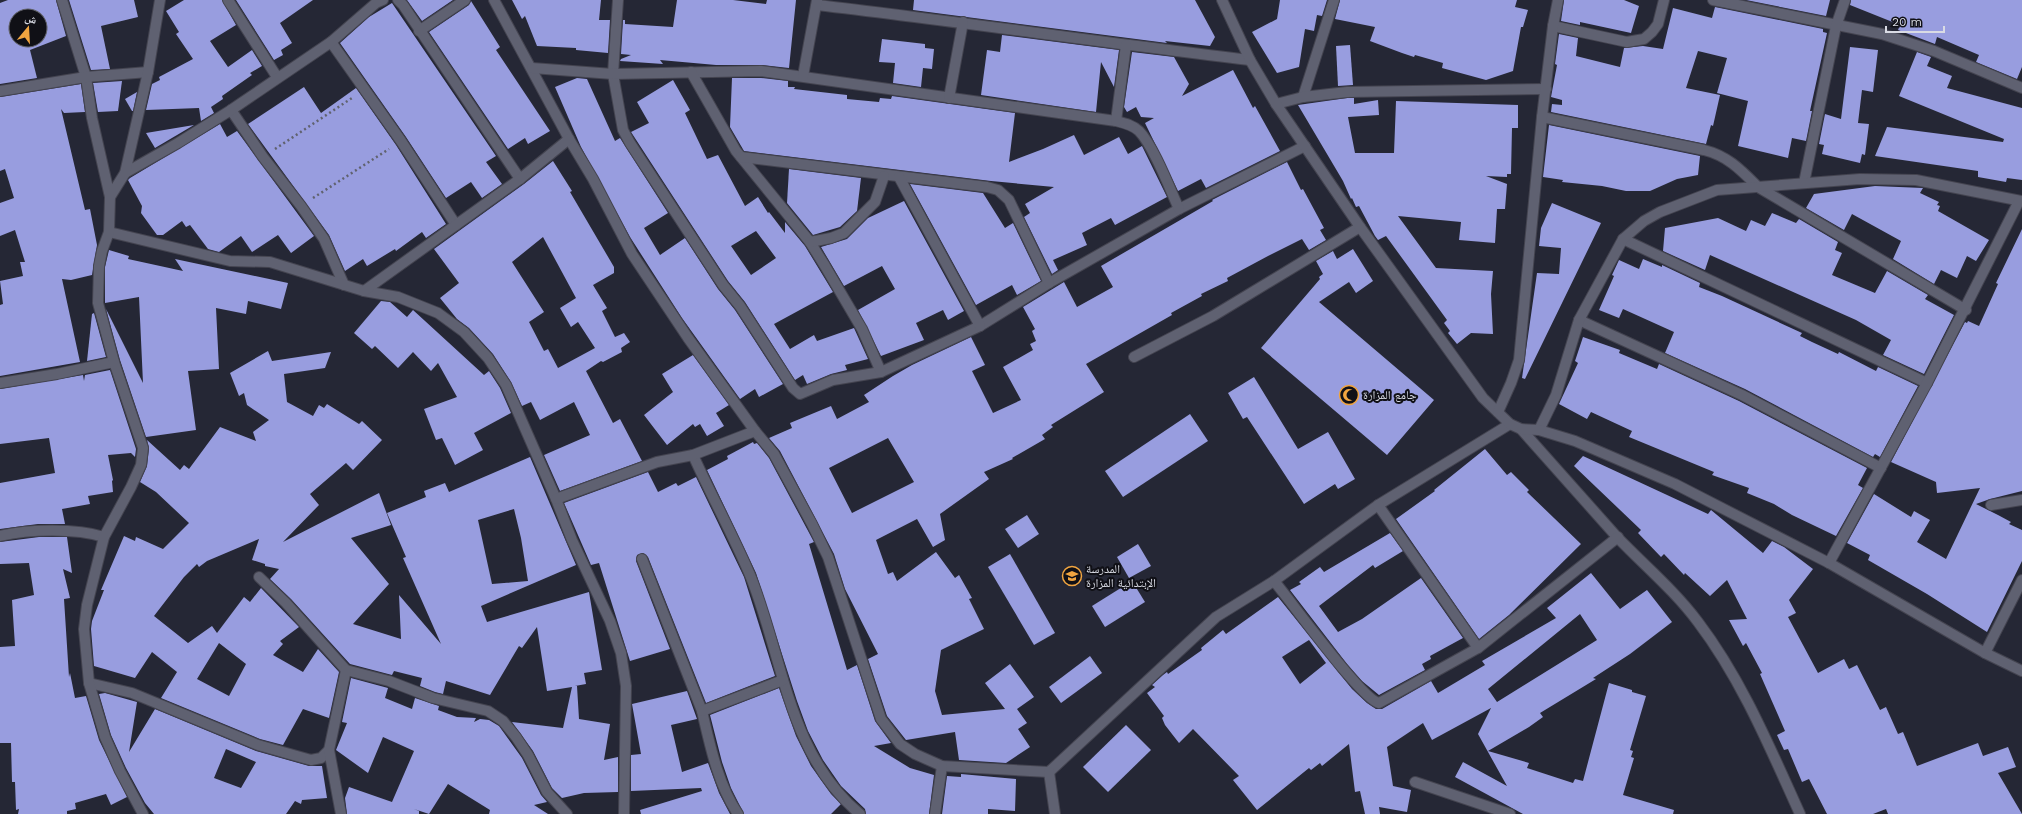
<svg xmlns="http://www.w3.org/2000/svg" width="2022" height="814" font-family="'Work Sans','Noto Naskh Arabic',sans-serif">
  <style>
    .building { fill: #989ddf; fill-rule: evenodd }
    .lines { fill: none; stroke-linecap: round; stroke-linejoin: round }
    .minor-casing { stroke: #444450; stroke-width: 12 }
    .tertiary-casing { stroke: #444450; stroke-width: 12 }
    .path { stroke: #60626e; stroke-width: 2.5; stroke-dasharray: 2 3; stroke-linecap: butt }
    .minor { stroke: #5f6171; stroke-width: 10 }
    .tertiary { stroke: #5f6171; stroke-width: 10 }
    .labels { text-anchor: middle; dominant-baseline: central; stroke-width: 4; stroke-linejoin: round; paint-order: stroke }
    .poi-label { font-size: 12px; fill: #d9dbe4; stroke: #101016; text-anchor: start }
  </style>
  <rect width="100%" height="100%" fill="#252735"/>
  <g class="building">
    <path d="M8 0H56L66 36 30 50 37 78 0 84V3ZM16 16H40V40H16Z"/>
    <polygon points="69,0 134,0 138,17 101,26 110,69 91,70"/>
    <polygon points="184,0 222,0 236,25 210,41 228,67 252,50 262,66 250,73 252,75 222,96 223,99 211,107 214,113 201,121 199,108 146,110 152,84 160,80 159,77 193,59 176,34 179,32 166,11"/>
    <polygon points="236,0 313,0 280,23 292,43 281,50 283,55 274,60"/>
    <polygon points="407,0 453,0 422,21"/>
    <polygon points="512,0 601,0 599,20 610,20 608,53 576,50 576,48 537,46 525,16 522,19"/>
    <polygon points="677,0 733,0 766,4 767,0 796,0 789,68 762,65 716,65 660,60 663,64 620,61 621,59 631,55 621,54 623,20 625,20 625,24 673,27"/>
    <polygon points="914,0 1195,0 1215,37 1210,46 1165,41 1167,43 913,10"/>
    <polygon points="1280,0 1327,0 1322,16 1317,15 1314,31 1305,29 1299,67 1277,73 1252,32 1277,19"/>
    <polygon points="1340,0 1517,0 1515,7 1528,10 1523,27 1521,27 1513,71 1486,80 1442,68 1443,63 1415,55 1414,57 1402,53 1370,41 1375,27 1335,19"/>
    <polygon points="1564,0 1624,0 1639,6 1631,33 1580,22 1580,25 1561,21"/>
    <polygon points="1746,0 1830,0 1826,16"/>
    <polygon points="1851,0 2022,0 2022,67 2017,79 1976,62 1979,55 1937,37 1935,44 1898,30 1900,25 1850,5"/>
    <polygon points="471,1 500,47 496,50 550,131 528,144 525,138 508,149 429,32 469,5"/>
    <polygon points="392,3 496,156 486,162 502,184 482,198 471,182 446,198 406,137 340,43 369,17"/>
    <polygon points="1715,7 1823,29 1823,32 1827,33 1810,111 1812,111 1806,141 1792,138 1788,158 1738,146 1748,101 1717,93 1727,58 1698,51 1686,88 1720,95 1713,126 1711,125 1706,144 1551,112 1552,104 1562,105 1562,100 1551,97 1557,65 1555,64 1559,34 1578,38 1576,56 1620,67 1624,48 1643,46 1663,49 1673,8 1712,18"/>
    <polygon points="1002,35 1119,50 1114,87 1101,62 1096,112 981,95 987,50 1000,52"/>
    <polygon points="882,39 925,44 925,48 934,49 932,69 923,68 921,87 893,83 895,63 879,62"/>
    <polygon points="1350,45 1353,85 1338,86 1336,46"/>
    <polygon points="1850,47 1878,50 1873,92 1862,90 1858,123 1869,124 1865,155 1862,154 1860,163 1822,154 1824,145 1819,144 1825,114 1841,119"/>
    <polygon points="1132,52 1174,57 1189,84 1182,96 1233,70 1253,108 1255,106 1280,151 1206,188 1201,179 1178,191 1145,123 1154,118 1141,117 1136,107 1127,112 1124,107"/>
    <polygon points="1917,52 1931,57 1927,66 1952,76 1947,88 2022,108 2022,180 2007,178 2006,182 1978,177 1978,171 1875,156 1887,127 2003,142 2004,139 1899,96"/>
    <polygon points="577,78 587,79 615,141 620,138 668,213 644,228 660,255 685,238 718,289 735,310 783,384 759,397 755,389 740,399 682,318 630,237 581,147 555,87"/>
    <polygon points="732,78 761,78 788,81 788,87 795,87 794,89 847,95 847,99 879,102 880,98 891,99 892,96 1015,113 1009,162 1043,149 1074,135 1084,155 1119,137 1128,154 1142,146 1167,197 1115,225 1111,218 1082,233 1087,245 1053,260 1058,270 1052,274 1024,217 1030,213 1025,204 1054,187 991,181 744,151 730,127"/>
    <path d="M673 80 690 110 685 113 707 159 718 155 745 206 758 197 768 213 769 212 785 233V222L805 246 833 292 774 324 790 349 814 335 817 341 854 328 868 359 845 365 847 370 831 374 807 384 803 375 795 380 745 302 728 281 631 132 649 123 637 102ZM756 231 776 258 751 275 731 246Z"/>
    <polygon points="122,81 118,111 98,112 93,83"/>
    <polygon points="81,84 85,112 64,113 61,109 85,210 90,209 97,245 92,275 71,280 62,279 80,362 0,376 0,305 3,304 0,281 23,276 20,262 25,262 15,230 0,236 0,203 14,198 5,169 0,171 0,97"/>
    <polygon points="304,87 321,113 356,88 396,145 446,224 426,238 422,232 396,251 395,249 367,266 363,259 345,271 329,235 248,124"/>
    <polygon points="137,92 133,111 132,111 125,99"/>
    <polygon points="1347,98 1354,98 1354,104 1378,100 1379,115 1348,117 1355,153 1394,153 1396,101 1518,105 1518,128 1512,128 1511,174 1507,174 1507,177 1486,176 1507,184 1505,209 1497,209 1495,243 1459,240 1461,222 1398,216 1436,268 1493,271 1491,294 1493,334 1471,333 1457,344 1448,333 1450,331 1444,323 1447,320 1386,236 1378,240 1375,236 1359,206 1356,207 1352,198 1351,199 1343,181 1298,105"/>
    <polygon points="220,124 227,137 237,131 314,236 291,253 278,235 252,252 241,236 219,252 208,249 190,225 186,227 182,221 163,235 157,235 141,213 142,206 128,180 130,178"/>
    <polygon points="194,125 155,148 146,133"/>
    <polygon points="1549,125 1700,156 1698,175 1677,179 1650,191 1626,191 1602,186 1562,182 1563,180 1543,177"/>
    <path d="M553 161 572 191 570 192 614 267V273L593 285 607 308 602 311 615 337 624 333 630 342 621 348 622 352 603 362 601 361 586 371 613 423 620 419 642 461 560 491 544 455 590 435 574 402 540 420 531 402 522 406 511 382 493 354 469 328 457 319 440 298 459 283 434 249 524 184ZM543 237 576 298 560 308 571 327 578 322 595 348 558 368 548 349 544 351 529 322 544 312 512 262Z"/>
    <path d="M1287 162 1301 190 1303 189 1324 228 1320 230 1326 240 1309 250 1302 239 1268 256 1227 278 1228 281 1201 294 1202 296 1171 313 1172 315 1086 364 1104 392 1051 425 1053 427 1042 435 1045 439 1012 458 1013 459 984 472 989 479 940 514 945 540 933 547 917 519 876 540 888 574 893 572 897 581 936 552 955 578 959 575 972 598 969 599 984 629 941 650 935 691 942 715 1005 709 985 683 1010 664 1034 697 1017 709 1027 723 1018 729 1030 747 1006 763 959 760 955 732 906 740 887 716 868 659 878 654 845 589 834 554 780 451 769 438 792 428 790 423 831 406 837 419 869 402 864 395 893 376 912 365 971 337 985 365 972 371 993 413 1021 400 1003 367 1033 350 1030 344 1036 341 1032 331 1035 329 1023 307 1064 282 1077 307 1113 287 1101 266 1213 201 1212 200ZM888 438 914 482 852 513 829 468Z"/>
    <polygon points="789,169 861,178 857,211 840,227 813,235 787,203"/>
    <polygon points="910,184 983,193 1005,228 1013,223 1041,281 1017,295 1012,285 976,305"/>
    <polygon points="1875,186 1923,188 1920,193 1939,202 1937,205 1940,206 1938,211 1989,240 1976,261 1967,256 1957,278 1941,270 1934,284 1893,259 1901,241 1852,214 1844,230 1806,208 1814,194"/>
    <polygon points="904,201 964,311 948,320 943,310 916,323 924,340 881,356 858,310 895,289 882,266 844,286 821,247 847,239 868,218"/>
    <polygon points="1552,203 1601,223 1525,379 1522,378 1537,273 1559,274 1561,248 1539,246 1541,228"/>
    <polygon points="1772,213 1796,223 1799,219 1838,242 1835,250 1842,253 1832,275 1875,293 1887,271 1928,295 1925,299 1954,315 1924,374 1883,355 1891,340 1856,320 1710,255 1705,270 1663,251 1665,228 1718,218 1746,231 1751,220 1765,226"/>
    <polygon points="2022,229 2022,491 1990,499 1976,504 1998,515 2011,522 2009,524 2022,530 2022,561 1987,632 1927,594 1868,560 1870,555 1847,543 1874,494 1911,517 1914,511 1930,520 1917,542 1946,559 1980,488 1937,493 1936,482 1891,462 1965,322 1967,323 1968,321 1979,326 1998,284 1996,283"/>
    <polygon points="1353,249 1373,281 1356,293 1349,282 1319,302 1434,400 1387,455 1261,348 1320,279 1319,277 1323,274 1316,261 1333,251 1337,259"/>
    <polygon points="109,250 129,256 128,259 183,271 175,259 288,283 281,309 248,301 246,314 216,308 219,369 188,371 196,430 146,437 120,360 106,309 143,383 139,297 105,303 105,267"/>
    <polygon points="1643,259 1662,267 1662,265 1700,283 1699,287 1722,296 1802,333 1800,336 1812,342 1838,354 1839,352 1876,371 1878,367 1918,386 1880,457 1875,454 1873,457 1745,389 1665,353 1674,332 1623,309 1619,318 1599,310 1614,276 1612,275 1619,260 1639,269"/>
    <polygon points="381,301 390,302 407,317 413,310 484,375 489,371 500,388 511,413 474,433 483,450 455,465 442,438 436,440 424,409 457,397 438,363 431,371 413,352 398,368 375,346 372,349 354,333"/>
    <polygon points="94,313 106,357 87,361 92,314"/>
    <polygon points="1583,337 1620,350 1619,353 1657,369 1659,364 1739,401 1867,468 1858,485 1863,488 1836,536 1792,515 1774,504 1747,493 1749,488 1712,475 1714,472 1629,437 1632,431 1591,412 1587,419 1559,404 1578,363 1575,361"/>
    <path d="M268 351 272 361 331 352 325 368 284 374 287 402 313 416 319 405 324 408 327 404 359 424 362 421 382 440 353 470 346 463 310 494 319 505 283 542 379 493 391 525 351 538 389 584 353 624 401 639 399 595 441 644 403 558 406 557 387 513 426 497 424 491 445 483 449 492 530 457 576 565 481 606 487 622 589 592 602 670 584 673 586 684 575 686H577L579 719 610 724 604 760 618 757V792L584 793 562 798 552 788 533 751 512 722 563 728 572 687 547 691 537 627 522 648 519 646 490 695 446 681 443 694 435 692 420 686 422 678 394 671 392 675 350 664 291 599 270 579 279 569 265 566V564L252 560 259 539 207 561 199 567 197 564 184 577 154 616 188 643 212 626 217 633 244 597 250 602 261 588 299 627 280 641 283 644 273 655 303 672 318 649 339 672 329 718 303 709 283 745 260 739 161 698 177 672 152 652 135 678 94 666 91 629 92 621 104 590H101L124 536 135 541 136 537 163 549 189 523 156 492 140 482 147 466 149 448 147 440 180 470 184 465 189 469 220 427 256 441 253 432 269 420 247 405 244 393 239 396 230 373ZM514 509 521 538 528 581 492 584 478 520ZM219 643 246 664 229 696 197 679Z"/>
    <polygon points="693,355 729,405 716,413 724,426 707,436 700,424 695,427 693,424 667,445 644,415 673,392 662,374"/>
    <polygon points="110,370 136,449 135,457 131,453 108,455 113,480 112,481 113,492 88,496 90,504 62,509 65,524 38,524 0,529 0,483 55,473 49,438 0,444 0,389 83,375 84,381 85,375"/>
    <polygon points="1254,377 1298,449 1328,432 1355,479 1338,489 1335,484 1304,504 1247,417 1243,419 1228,393"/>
    <polygon points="1190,414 1208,441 1123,497 1105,471"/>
    <polygon points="753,442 754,444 757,443 769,458 814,542 809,544 847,670 857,665 875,721 891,743 874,746 910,768 934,775 929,814 866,814 865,809 841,786 823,760 808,731 797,701 756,573 707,470 728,459 727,456"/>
    <polygon points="1485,449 1507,475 1511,472 1529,490 1527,492 1581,544 1509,615 1479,639 1396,519 1435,491 1434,490"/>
    <polygon points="1583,456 1708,514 1711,510 1763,553 1772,541 1784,547 1813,569 1789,600 1796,613 1788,617 1818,673 1844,659 1849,669 1857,665 1880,710 1886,707 1898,734 1903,732 1917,766 1978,743 1983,756 2008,747 2016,767 1998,773 2022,814 1888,814 1886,809 1873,814 1827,814 1809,779 1802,782 1788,749 1784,750 1777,735 1785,731 1760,674 1762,673 1746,643 1743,646 1729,620 1747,619 1727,580 1710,596 1685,573 1684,575 1664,554 1661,557 1638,533 1641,530 1574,466"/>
    <polygon points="648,472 658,492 676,483 678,486 696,477 744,577 775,676 706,703 648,557 643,553 637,555 636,561 670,649 630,661 599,563 591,565 564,503"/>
    <polygon points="1027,515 1039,534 1018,548 1005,529"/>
    <polygon points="1390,533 1403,551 1375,568 1373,565 1319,606 1338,632 1362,619 1421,578 1463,638 1430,656 1431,659 1422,664 1425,670 1379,695 1362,681 1347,664 1290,590 1301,584 1299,582 1320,567 1324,572"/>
    <polygon points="39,537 67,537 72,573 63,569 70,598 64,599 69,677 70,673 75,698 86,696 99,740 127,797 111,805 106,794 75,803 76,809 67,811 67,814 18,814 19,809 16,810 15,782 12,782 11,743 0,743 0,647 15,646 12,600 34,595 29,563 0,564 0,542"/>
    <polygon points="1138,544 1151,566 1129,578 1117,557"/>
    <polygon points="1010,554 1055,633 1034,645 988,567"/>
    <path d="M1591 573 1620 609 1647 590 1672 622 1630 654 1593 678 1596 679 1540 713 1543 717 1529 727 1488 751 1529 763 1527 768 1573 783 1575 779 1583 781 1609 683 1632 690V692L1646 696 1630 750 1633 751 1631 757 1634 758 1623 795 1674 810 1673 814H1523L1455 777 1463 762 1507 786 1478 734 1491 708 1432 740 1423 723 1387 747 1393 786 1411 790 1407 812 1379 807 1380 814H1365L1360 791 1355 792 1349 744 1322 766 1320 763 1311 770 1309 768 1257 810 1233 780 1239 776 1193 729 1179 743 1165 725 1162 718 1164 716 1147 693 1155 687 1152 685 1163 675 1167 672 1168 674 1202 650 1201 648 1223 630 1226 634 1278 597 1352 689 1367 703 1376 709H1382L1431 681 1438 693 1485 665 1482 661 1556 618 1547 608ZM1580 614 1597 640 1497 702 1488 689ZM1309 640 1326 663 1300 684 1282 657Z"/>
    <polygon points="1132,581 1145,602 1105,627 1092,606"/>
    <polygon points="1090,656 1102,673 1061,703 1049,687"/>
    <polygon points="351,678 388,688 385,698 412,709 415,698 439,706 438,710 457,717 476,718 474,722 480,719 489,720 499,726 522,758 541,795 547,802 534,805 548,814 489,814 490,810 448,784 429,814 414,809 419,811 419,814 347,814 345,798 349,787 392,802 414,751 383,737 368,773 336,750 347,723 342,722"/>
    <polygon points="779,688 796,736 811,766 831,794 841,804 831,814 744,814 731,788 722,762 710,715"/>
    <polygon points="687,691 697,719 671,725 682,772 708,763 719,793 730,814 641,814 640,810 702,791 701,788 631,791 631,755 641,754 632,704"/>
    <path d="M105 693 137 702 129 752 155 709 256 751 309 766H322L327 798 302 800 301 804 295 801 286 814H154L145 803 126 768 111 735 99 694ZM226 749 256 762 241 788 214 778Z"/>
    <polygon points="1126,725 1151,750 1108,792 1083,767"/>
    <polygon points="961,774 1016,779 1015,811 988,809 988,814 942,814 947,776 961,777"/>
  </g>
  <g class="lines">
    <defs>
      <g id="minor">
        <polyline points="62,0 86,77 92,118 110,197"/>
        <polyline points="228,0 277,77"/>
        <polyline points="398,0 403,5 520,179"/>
        <polyline points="494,0 569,139 593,179 632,254 688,338 755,431 774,454 812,524 828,557 881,719 900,744 915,754 942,766 1049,772 1216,617 1274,581 1378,505 1510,424"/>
        <polyline points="618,0 613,74 623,130 630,143 723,285 740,306 793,388 800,394 833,380 881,372 980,326 1049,283 1179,209 1305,146"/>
        <polyline points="1713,0 1882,34 1934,51 2022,88"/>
        <path d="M817 5C962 22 1106 43 1250 60"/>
        <polyline points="1553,26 1627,42 1644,39 1652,32 1658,24 1664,0"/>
        <polyline points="419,31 465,0"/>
        <polyline points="331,42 401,141 456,225"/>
        <path d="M532 68 613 74 761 71 1116 121C1124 123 1133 125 1139 131 1153 145 1170 189 1179 209"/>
        <polyline points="691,72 736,151 810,242 825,266 862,329 881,372"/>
        <polyline points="803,76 817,0"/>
        <polyline points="0,91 86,77 148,72"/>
        <polyline points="1303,97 1334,0"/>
        <polyline points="949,98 963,22"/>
        <polyline points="1276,104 1303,97 1347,92 1546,89"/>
        <polyline points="231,110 263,157 301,206 324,239 344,285"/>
        <path d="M1542 117 1704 150C1728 156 1741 170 1758 187L1966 310"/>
        <polyline points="1116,121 1126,45"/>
        <polyline points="741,157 987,187 998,190 1009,200 1049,283"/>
        <polyline points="125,173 178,143 231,110 331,42 376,3 383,0"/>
        <polyline points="899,177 980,326"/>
        <polyline points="1804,183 1836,26 1845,0"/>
        <polyline points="109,232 230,261 270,262 364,291 398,297 438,313 464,332 488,358 506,385 556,499 572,540 610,621 621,653 626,686 624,814"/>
        <polyline points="1623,239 1927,383"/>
        <polyline points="810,242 831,238 844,233 875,202 884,176"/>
        <polyline points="364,291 520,179 569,139"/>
        <polyline points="1579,320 1742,395 1881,468"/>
        <polyline points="1134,357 1213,316 1360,227"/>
        <polyline points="0,383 57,374 114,362"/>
        <path d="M1521 429C1553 465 1585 501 1617 537 1644 565 1675 591 1698 622 1742 680 1770 748 1800 814"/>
        <polyline points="1539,430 1556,395 1579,320 1623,239 1644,221 1660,212 1717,190 1860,179 1916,180 2022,201"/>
        <path d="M693 455C711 495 733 535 750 575 783 656 788 755 860 814"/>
        <polyline points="556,499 657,462 693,455 755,431"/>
        <polyline points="1378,505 1478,648"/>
        <polyline points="1991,505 2022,500"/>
        <path d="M0 536C29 529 76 528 104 537"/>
        <path d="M642 559 702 711C710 745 718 785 738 814"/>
        <polyline points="1829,563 1927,383 2019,201"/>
        <polyline points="259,577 286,603 346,670 389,681 433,698 488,711 503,721 516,737 528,755 547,792 567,814"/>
        <path d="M1274 581C1291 601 1361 699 1379 703L1478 648 1618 537"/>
        <polyline points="1985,653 2022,580"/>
        <polyline points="89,683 132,693 258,745 311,760 321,758 329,750 346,670"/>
        <polyline points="702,711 783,680"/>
        <polyline points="329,750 341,814"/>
        <polyline points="1049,772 1055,814"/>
        <polyline points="1415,782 1510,814"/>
        <polyline points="143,814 120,771 105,737 89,683 84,629 87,605 104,537 131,487 141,465 143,448 114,362 98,303 99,266 102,251 109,232 110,197 125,173 148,72 160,0"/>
        <polyline points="935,814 942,766"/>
      </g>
      <g id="tertiary">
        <polyline points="1222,0 1250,60 1276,104 1360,227 1483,398 1510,424 1521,429 1539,430 1575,441 1675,484 1829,563 1985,653 2022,671"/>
        <polyline points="1498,412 1511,383 1519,360 1542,117 1553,26 1558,0"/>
      </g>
    </defs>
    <use href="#minor" class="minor-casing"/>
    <use href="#tertiary" class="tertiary-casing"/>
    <g class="path">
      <polyline points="275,149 352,98"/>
      <polyline points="313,198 389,149"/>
    </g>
    <use href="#minor" class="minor"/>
    <use href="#tertiary" class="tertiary"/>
  </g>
  <defs>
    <symbol id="mosque-ring" viewBox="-11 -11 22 22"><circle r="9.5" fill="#101016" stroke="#f1a540" stroke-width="1.5"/><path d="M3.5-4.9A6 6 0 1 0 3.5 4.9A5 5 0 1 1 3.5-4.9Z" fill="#f1a540"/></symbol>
    <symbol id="school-ring" viewBox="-11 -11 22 22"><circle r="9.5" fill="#101016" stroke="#f1a540" stroke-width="1.5"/><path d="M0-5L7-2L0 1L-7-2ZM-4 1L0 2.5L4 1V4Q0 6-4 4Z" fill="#f1a540"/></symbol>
  </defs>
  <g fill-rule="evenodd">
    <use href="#mosque-ring" x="1338" y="384" width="22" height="22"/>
    <use href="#school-ring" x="1061" y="565" width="22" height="22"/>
  </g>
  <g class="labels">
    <g class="poi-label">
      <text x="1363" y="395">جامع المزارة</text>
      <text x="1086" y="569">المدرسة<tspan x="1086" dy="14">الإبتدائية المزارة</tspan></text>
    </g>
  </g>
  <g transform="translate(28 28) rotate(18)"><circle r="19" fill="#101016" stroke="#606168"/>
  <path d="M0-3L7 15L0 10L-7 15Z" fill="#f1a540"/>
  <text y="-6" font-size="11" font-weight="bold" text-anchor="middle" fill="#d9dbe4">ش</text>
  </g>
  <path d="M1886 26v6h58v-6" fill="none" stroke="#d9dbe4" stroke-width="2"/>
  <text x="1892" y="26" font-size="12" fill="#d9dbe4" stroke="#101016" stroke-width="3" paint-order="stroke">20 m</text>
</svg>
